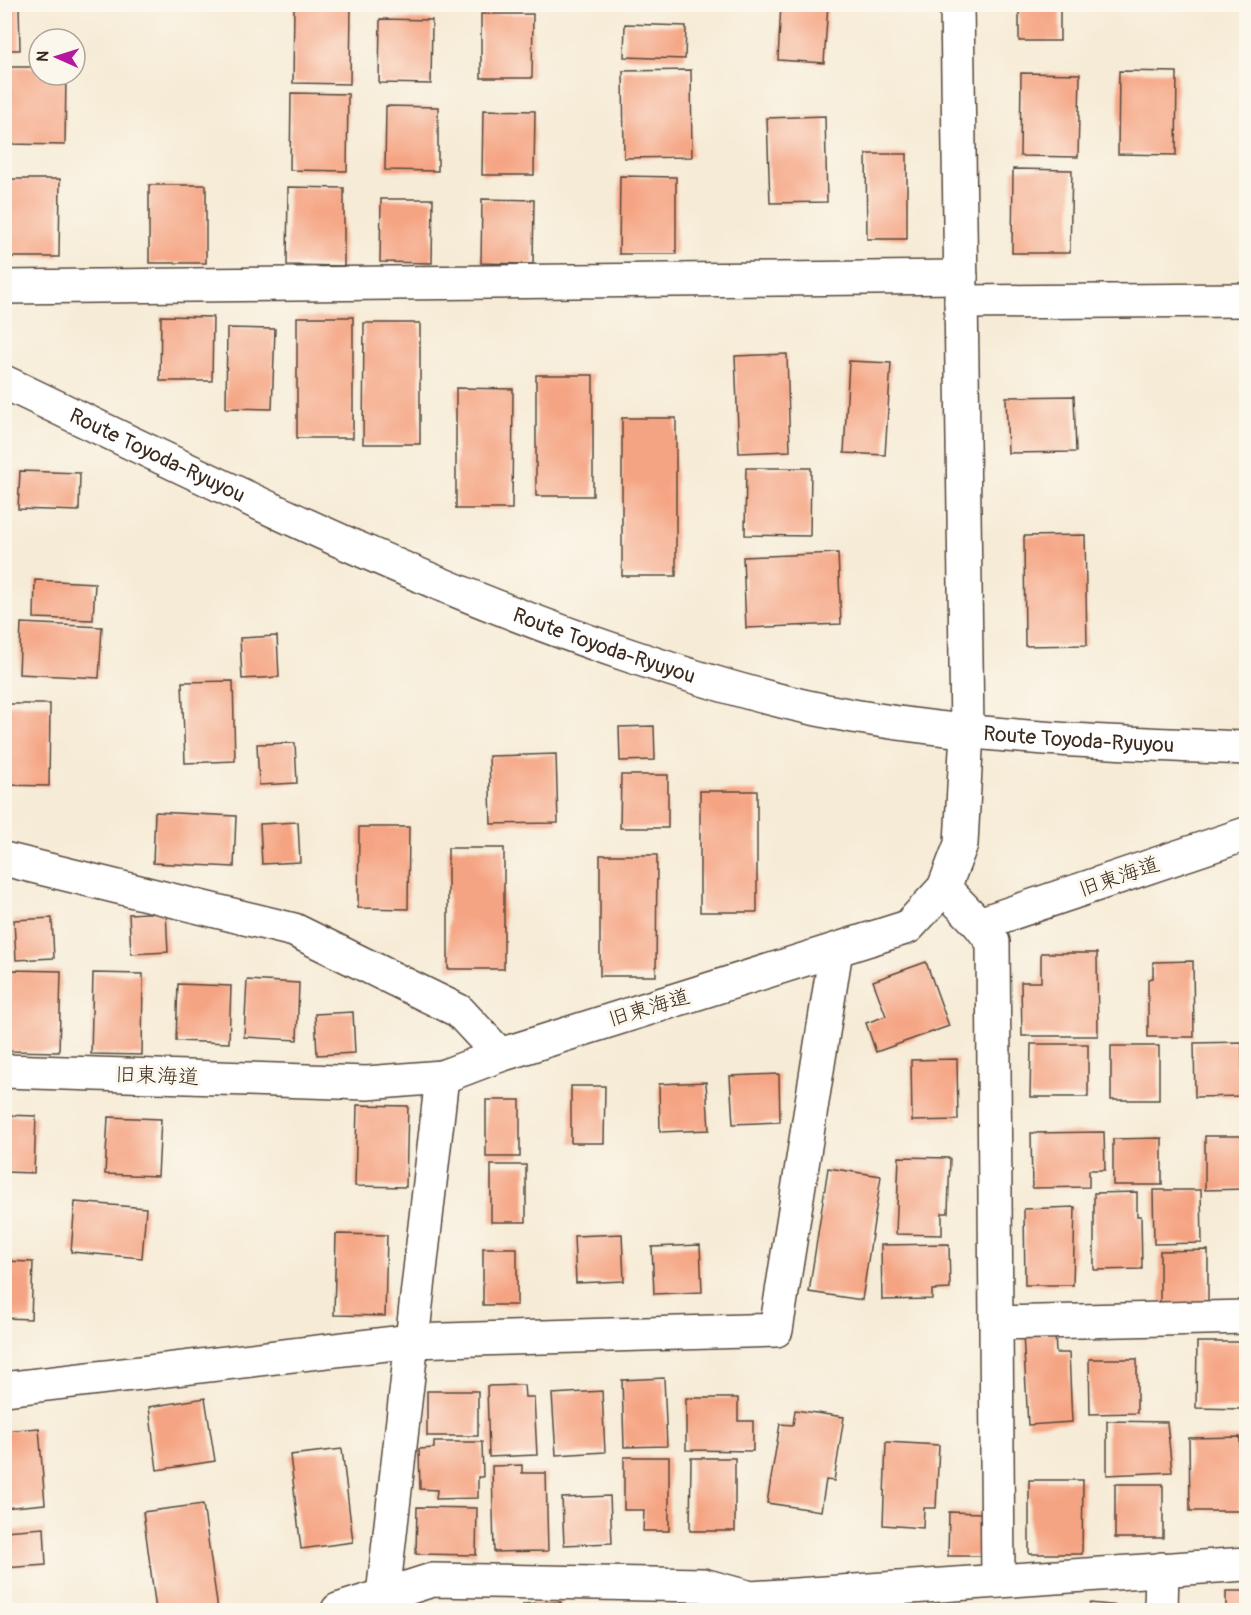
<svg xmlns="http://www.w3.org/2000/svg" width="1251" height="1615" font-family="Pangolin,'Klee One',sans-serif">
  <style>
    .building { fill: #f5a483 }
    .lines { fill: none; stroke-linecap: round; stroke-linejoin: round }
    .minor-casing { stroke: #57473a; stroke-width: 36 }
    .tertiary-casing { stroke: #57473a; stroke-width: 36 }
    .secondary-casing { stroke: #57473a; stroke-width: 36 }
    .minor { stroke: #fff; stroke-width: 33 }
    .tertiary { stroke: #fff; stroke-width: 33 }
    .secondary { stroke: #fff; stroke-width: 33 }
    .labels { text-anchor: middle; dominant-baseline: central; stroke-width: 6; stroke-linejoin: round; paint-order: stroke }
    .street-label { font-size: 21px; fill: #3b2a1e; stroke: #fbf7ec }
  </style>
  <rect width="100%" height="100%" fill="#fbf7ec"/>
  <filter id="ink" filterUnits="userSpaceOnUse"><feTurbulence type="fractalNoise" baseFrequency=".0167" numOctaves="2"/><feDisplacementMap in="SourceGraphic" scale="12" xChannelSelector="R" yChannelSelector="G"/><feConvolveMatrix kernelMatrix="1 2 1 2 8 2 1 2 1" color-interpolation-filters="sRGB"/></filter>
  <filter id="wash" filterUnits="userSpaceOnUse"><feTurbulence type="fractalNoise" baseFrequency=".008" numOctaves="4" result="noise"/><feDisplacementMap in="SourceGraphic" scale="24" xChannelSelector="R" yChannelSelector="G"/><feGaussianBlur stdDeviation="1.35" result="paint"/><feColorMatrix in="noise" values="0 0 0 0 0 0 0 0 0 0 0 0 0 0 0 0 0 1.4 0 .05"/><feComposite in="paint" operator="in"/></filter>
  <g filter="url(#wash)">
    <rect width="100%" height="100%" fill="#f6ebd6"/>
    <g id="blocks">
      <g class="building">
        <polygon points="4,4 19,4 20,50 4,50"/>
        <polygon points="781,4 828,4 824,63 778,60"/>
        <rect x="1019" y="4" width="41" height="37"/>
        <polygon points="294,6 351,6 350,84 293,83"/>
        <polygon points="481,14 533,14 532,78 481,78"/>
        <polygon points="380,19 432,20 431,84 379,83"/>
        <polygon points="625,24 686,26 685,59 624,57"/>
        <polygon points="8,67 39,67 39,75 66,75 65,145 8,144"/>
        <polygon points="691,70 692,157 624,158 623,71"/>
        <polygon points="1119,71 1177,72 1176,155 1118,154"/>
        <polygon points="1021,73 1080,74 1078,157 1020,156"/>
        <polygon points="291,93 348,94 347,171 290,170"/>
        <polygon points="386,106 438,107 438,171 385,170"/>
        <polygon points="483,110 535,111 534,175 482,175"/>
        <polygon points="825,116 827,202 770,203 767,118"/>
        <polygon points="866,154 907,154 907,239 867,239"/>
        <polygon points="1013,169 1072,170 1070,253 1012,253"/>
        <polygon points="620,176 676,177 676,254 619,254"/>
        <polygon points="5,179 60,179 59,257 5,257"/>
        <rect x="149" y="185" width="57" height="78"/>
        <polygon points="288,187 344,188 344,266 287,265"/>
        <polygon points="381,199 433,199 432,263 380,262"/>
        <polygon points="482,199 534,200 533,264 481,263"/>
        <polygon points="161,316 213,317 212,381 160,381"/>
        <rect x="297" y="317" width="56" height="121"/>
        <polygon points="364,323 420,323 420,444 363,444"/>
        <polygon points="227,328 275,329 272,409 226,408"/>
        <polygon points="787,354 790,451 739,453 735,356"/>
        <polygon points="849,361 891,363 885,455 844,453"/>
        <rect x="536" y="375" width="57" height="121"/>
        <polygon points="456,388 513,389 512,509 456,509"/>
        <polygon points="1074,396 1076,452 1008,453 1006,397"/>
        <rect x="622" y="418" width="54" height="158"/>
        <polygon points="746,468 811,468 810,536 745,535"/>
        <polygon points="20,471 80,473 79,511 18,509"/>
        <polygon points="1085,535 1087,645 1025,646 1024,536"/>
        <polygon points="838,553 841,624 746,628 743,557"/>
        <polygon points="35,580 95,583 93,620 34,618"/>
        <polygon points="21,623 102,627 99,678 19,674"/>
        <polygon points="277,636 279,677 242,679 240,638"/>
        <polygon points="233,681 235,761 185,763 182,682"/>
        <polygon points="5,704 50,704 49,786 5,785"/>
        <polygon points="654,726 655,760 620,761 619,727"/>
        <polygon points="295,743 297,783 259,785 257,744"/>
        <polygon points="556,754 558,823 491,824 489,756"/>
        <polygon points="621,775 668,775 668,828 620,828"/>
        <rect x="700" y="791" width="57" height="121"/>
        <polygon points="155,812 236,816 234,867 153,863"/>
        <polygon points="298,822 300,862 262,864 260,824"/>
        <polygon points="359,827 409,827 408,909 358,908"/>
        <rect x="448" y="848" width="56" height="121"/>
        <polygon points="600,855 657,855 656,976 600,976"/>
        <polygon points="166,912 168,952 131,954 129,914"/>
        <polygon points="52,918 54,958 16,960 14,920"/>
        <polygon points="1041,953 1097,953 1098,1036 1022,1036 1021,982 1041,982"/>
        <polygon points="1193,961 1194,1037 1148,1037 1148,979 1153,978 1153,962"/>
        <polygon points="926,962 949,1026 876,1052 866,1023 886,1016 873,981"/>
        <polygon points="10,970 61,971 59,1052 8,1051"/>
        <polygon points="93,973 143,974 142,1055 91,1054"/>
        <polygon points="247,980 299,983 297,1040 244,1037"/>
        <polygon points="178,984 231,986 229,1043 176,1041"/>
        <polygon points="353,1012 355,1053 317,1055 315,1014"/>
        <polygon points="1242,1042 1243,1096 1195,1097 1194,1043"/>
        <polygon points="1031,1044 1088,1044 1088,1097 1030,1097"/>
        <rect x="1111" y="1046" width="48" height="54"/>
        <polygon points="957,1059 958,1120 912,1121 911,1060"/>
        <polygon points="779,1074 780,1122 733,1124 730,1076"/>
        <polygon points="706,1082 709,1130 660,1132 659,1084"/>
        <polygon points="571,1086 605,1086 604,1143 571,1143"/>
        <rect x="486" y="1100" width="34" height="57"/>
        <polygon points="357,1105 408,1106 406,1187 355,1186"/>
        <polygon points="4,1115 36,1116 34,1173 4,1172"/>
        <polygon points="108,1117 161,1119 158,1176 105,1174"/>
        <polygon points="1104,1132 1105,1170 1089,1170 1089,1187 1032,1188 1031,1133"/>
        <polygon points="1205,1136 1246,1136 1246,1189 1205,1190"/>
        <polygon points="1162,1138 1162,1185 1113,1185 1113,1139"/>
        <polygon points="899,1157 950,1158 948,1213 942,1213 942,1235 896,1234"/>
        <rect x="491" y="1165" width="35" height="57"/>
        <polygon points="828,1168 881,1176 862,1300 809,1292"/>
        <polygon points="1153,1190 1201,1190 1202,1243 1154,1244"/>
        <polygon points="1137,1192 1137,1216 1141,1216 1142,1269 1094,1270 1094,1193"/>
        <polygon points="75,1202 146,1208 142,1258 71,1252"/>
        <polygon points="1075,1207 1073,1285 1025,1285 1024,1209"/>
        <polygon points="336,1234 387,1235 385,1316 334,1315"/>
        <polygon points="622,1234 624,1281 576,1283 574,1236"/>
        <polygon points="949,1244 950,1289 932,1290 932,1299 882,1300 881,1245"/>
        <polygon points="700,1245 702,1292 654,1294 652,1247"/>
        <rect x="483" y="1248" width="34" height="57"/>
        <polygon points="1208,1250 1208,1304 1160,1304 1160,1251"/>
        <polygon points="4,1261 33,1262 31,1319 4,1318"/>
        <polygon points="1055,1332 1056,1353 1069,1353 1072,1422 1028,1425 1023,1333"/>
        <polygon points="1197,1342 1244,1342 1243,1409 1196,1408"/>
        <polygon points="1089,1359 1137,1359 1137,1413 1090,1414"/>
        <polygon points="664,1378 667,1446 624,1447 622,1380"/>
        <polygon points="524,1385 525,1397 534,1397 537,1455 489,1457 487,1386"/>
        <rect x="427" y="1391" width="51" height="45"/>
        <polygon points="602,1391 605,1452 556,1455 552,1394"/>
        <polygon points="205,1398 215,1461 157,1470 149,1407"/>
        <polygon points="686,1398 738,1398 738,1421 753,1421 753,1451 686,1450"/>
        <polygon points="795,1410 844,1417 834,1481 826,1480 821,1511 767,1503 780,1424 793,1425"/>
        <polygon points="1107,1421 1167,1422 1172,1472 1107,1475"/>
        <polygon points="39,1428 45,1504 4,1508 4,1431"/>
        <polygon points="1240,1437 1240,1511 1190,1511 1189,1438"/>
        <polygon points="434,1442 482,1442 483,1477 478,1477 478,1498 436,1499 437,1490 420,1489 419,1449 434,1448"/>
        <polygon points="886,1442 939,1445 936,1508 924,1508 923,1528 883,1525"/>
        <polygon points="342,1449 353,1542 301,1549 290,1455"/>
        <polygon points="624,1457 669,1457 669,1531 643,1531 644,1510 624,1510"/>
        <polygon points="691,1458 735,1458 735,1531 690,1531"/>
        <polygon points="522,1465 522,1473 546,1473 548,1551 494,1552 492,1466"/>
        <polygon points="1029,1480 1083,1480 1082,1554 1029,1554"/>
        <rect x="1115" y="1484" width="48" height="54"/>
        <polygon points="610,1496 612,1543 564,1545 562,1498"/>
        <polygon points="203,1504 218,1610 156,1610 143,1512"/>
        <polygon points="417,1507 477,1508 476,1555 416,1554"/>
        <polygon points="949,1512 983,1513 982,1556 948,1556"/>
        <polygon points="44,1528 46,1565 4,1568 4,1531"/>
        <rect x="1226" y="1591" width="20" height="19"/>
        <polygon points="561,1602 561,1610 523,1610 523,1604"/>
        <polygon points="1090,1603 1120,1606 1119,1610 1089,1610"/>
      </g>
    </g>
  </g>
  <g filter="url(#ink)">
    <use href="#blocks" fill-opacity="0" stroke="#57473a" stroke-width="1.5"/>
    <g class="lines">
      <defs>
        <g id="minor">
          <polyline points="4,287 961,277"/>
          <polyline points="961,302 1246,300"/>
          <polyline points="4,859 294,930 459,1011 500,1055"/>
          <polyline points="944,888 979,924 993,942 998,1581"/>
          <polyline points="979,924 1246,834"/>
          <polyline points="4,1071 367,1083 442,1077 383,1595"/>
          <polyline points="996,1323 1246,1317"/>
          <polyline points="4,1389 412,1341 776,1330 836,950"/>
          <polyline points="338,1610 432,1580 703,1585 751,1598 1246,1564"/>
          <polyline points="1161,1610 1162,1569"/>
        </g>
        <polyline id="tertiary" points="442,1077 500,1055 908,927 944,888 961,844 967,731 957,4"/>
        <g id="secondary">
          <path id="s1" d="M4 382C208 479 411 582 625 654 699 679 776 703 853 716 983 738 1115 743 1246 748"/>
        </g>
      </defs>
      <use href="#minor" class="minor-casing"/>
      <use href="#tertiary" class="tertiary-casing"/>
      <use href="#secondary" class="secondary-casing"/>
      <use href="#minor" class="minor"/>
      <use href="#tertiary" class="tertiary"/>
      <use href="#secondary" class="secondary"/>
    </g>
  </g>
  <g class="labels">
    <g class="street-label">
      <text stroke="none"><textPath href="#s1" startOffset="170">Route Toyoda-Ryuyou</textPath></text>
      <text stroke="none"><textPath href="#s1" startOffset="656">Route Toyoda-Ryuyou</textPath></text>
      <text stroke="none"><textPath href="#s1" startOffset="1142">Route Toyoda-Ryuyou</textPath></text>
      <text transform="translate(1119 877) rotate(-19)">旧東海道</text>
      <text transform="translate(649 1008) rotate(-17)">旧東海道</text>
      <text transform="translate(157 1076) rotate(2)">旧東海道</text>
    </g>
  </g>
  <rect width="1251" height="1615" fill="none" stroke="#fbf7ec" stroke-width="24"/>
  <g transform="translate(57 57) rotate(273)"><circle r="28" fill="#fbf7ec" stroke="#aea59a" stroke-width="1.5"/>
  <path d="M0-4.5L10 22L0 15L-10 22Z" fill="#b5179e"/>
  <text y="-9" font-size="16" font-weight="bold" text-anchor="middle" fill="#3b2a1e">N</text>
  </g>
</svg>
